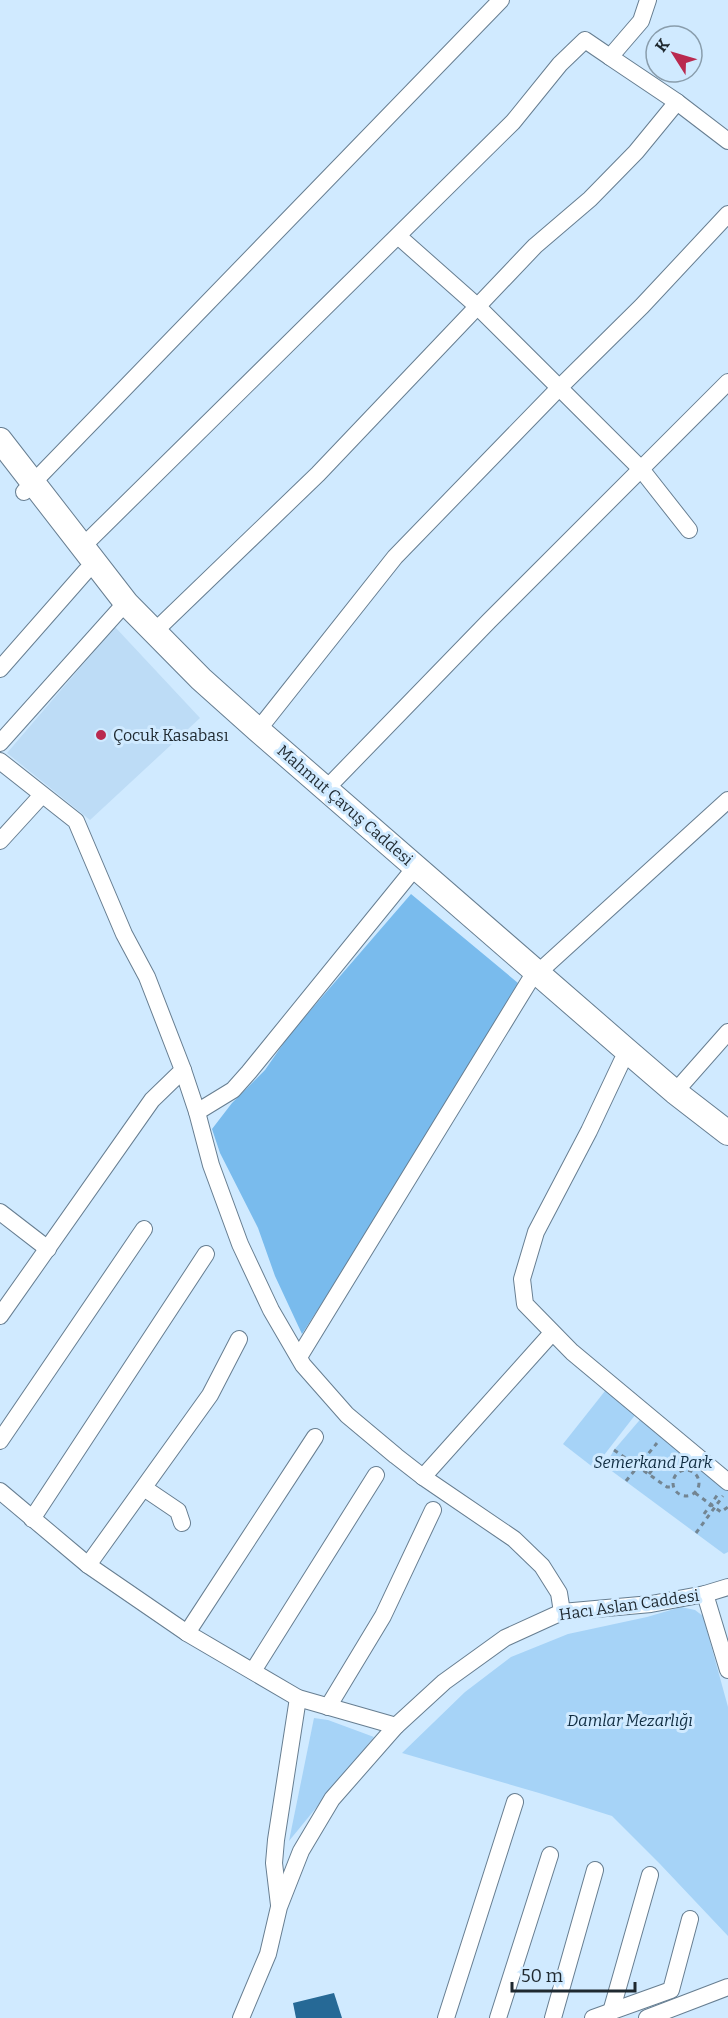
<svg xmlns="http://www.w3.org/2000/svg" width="728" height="2018" font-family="Bitter,serif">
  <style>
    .built { fill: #bddcf6 }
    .green { fill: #a6d3f7 }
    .forest { fill: #79bbed }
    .building { fill: #266996 }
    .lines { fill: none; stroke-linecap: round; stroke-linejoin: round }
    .street-casing { stroke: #677e91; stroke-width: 18 }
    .secondary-casing { stroke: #677e91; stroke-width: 26 }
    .path { stroke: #738592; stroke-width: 3; stroke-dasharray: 4.5 4.5; stroke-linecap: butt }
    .street { stroke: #fff; stroke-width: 16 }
    .secondary { stroke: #fff; stroke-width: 24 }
    .poi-dot { fill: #b9294f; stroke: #d0eaff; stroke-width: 2 }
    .labels { text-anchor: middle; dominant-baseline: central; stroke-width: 6; stroke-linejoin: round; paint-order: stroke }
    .poi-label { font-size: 16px; fill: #1f2930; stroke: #d0eaff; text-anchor: start }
    .street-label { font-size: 16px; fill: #1f2930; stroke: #d0eaff }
    .park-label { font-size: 16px; font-style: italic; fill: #102d42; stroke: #d0eaff }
  </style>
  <rect width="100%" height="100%" fill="#d0eaff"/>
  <polygon class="built" points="115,627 200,718 90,820 7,753"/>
  <g class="green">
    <polygon points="609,1386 639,1410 594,1468 563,1444"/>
    <polygon points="644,1415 728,1482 728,1552 724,1554 605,1466 614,1450"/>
    <polygon points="681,1607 695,1610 703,1616 728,1707 728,1936 660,1864 612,1816 539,1793 402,1753 465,1692 511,1657 568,1634 647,1617"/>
    <polygon points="314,1718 328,1720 374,1737 289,1841"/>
  </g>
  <path class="forest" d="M411 894 518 983C448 1101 377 1219 302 1334L275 1276 258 1228 220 1153 212 1129 232 1103 265 1070 290 1034Z"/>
  <polygon class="building" points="334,1993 342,2018 296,2018 293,2003"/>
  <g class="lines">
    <defs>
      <g id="street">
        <polyline points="610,57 677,102 728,141"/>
        <polyline points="398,236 477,306 641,469 689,530"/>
        <polyline points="24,492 501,0"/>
        <polyline points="82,547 513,122 560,64 585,40 610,57 641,21 648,0"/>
        <polyline points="154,632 318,474 535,246 590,199 636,152 677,102"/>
        <polyline points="0,669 86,571"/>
        <polyline points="258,730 395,557 559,388 642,306 728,214"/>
        <polyline points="0,743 120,609"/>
        <polyline points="0,761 76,821 124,934 147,977 183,1070 152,1100 0,1316"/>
        <polyline points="326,789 489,621 728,382"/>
        <polyline points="0,841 42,795"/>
        <polyline points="622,1061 589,1131 536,1232 522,1279 525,1304 572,1352 728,1482"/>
        <polyline points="183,1070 197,1112 211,1165 240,1244 271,1310 303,1365 347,1415 396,1456 423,1477 514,1539 542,1566 559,1593 562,1612"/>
        <polyline points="675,1092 728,1032"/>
        <polyline points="197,1112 233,1090 249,1072 409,875"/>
        <polyline points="0,1212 48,1249"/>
        <polyline points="299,1357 530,980 728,800"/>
        <polyline points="0,1441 144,1229"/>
        <polyline points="423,1477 552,1333"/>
        <polyline points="144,1488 178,1511 182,1523"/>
        <polyline points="0,1491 88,1565 187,1633 298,1698 396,1726"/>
        <polyline points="32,1519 206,1254"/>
        <polyline points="88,1565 210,1395 239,1339"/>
        <polyline points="705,1594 728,1670"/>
        <polyline points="187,1633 315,1437"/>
        <polyline points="253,1671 376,1475"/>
        <polyline points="328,1707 383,1616 433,1510"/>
        <polyline points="279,1905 274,1863 276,1840 298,1698"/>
        <polyline points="611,2012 650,1875"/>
        <polyline points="241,2018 268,1954 279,1907 301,1851 332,1799 396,1726 444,1682 505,1638 562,1612 651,1604 705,1594 728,1587"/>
        <polyline points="446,2018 515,1802"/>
        <polyline points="498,2018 550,1855"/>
        <polyline points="553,2018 595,1870"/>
        <polyline points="593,2018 671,1990 690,1919"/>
        <polyline points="647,2018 728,1987"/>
      </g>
      <polyline id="secondary" points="0,440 127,604 201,679 258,730 625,1049 675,1092 728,1133"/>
    </defs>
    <use href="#street" class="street-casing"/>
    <use href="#secondary" class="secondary-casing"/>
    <g class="path">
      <polyline points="614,1450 667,1487 673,1487"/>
      <circle cx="686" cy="1483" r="13"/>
      <polyline points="649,1474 661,1458"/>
      <polyline points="626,1481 657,1443"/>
      <polyline points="695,1493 721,1512 728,1507"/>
      <polyline points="704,1514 718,1494"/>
      <polyline points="696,1533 723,1496"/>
    </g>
    <use href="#street" class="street"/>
    <use href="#secondary" class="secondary"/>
  </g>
  <circle class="poi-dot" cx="101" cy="735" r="6"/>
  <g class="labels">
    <g class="poi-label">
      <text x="113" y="735">Çocuk Kasabası</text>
    </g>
    <g class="street-label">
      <text transform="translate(345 805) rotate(41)">Mahmut Çavuş Caddesi</text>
      <text transform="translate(629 1605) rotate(-8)">Hacı Aslan Caddesi</text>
    </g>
    <g class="park-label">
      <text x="653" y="1462">Semerkand Park</text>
      <text x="630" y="1720">Damlar Mezarlığı</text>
    </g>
  </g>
  <g transform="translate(674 54) rotate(307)"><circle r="28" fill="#d0eaff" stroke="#899dac" stroke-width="1.5"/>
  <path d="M0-4.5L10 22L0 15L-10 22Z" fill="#b9294f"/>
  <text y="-9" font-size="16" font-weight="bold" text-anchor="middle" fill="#1f2930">K</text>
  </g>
  <path d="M512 1982v9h123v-9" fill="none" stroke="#1f2930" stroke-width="3"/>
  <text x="521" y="1982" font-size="18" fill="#1f2930" stroke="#d0eaff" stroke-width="4.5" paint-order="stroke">50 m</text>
</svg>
